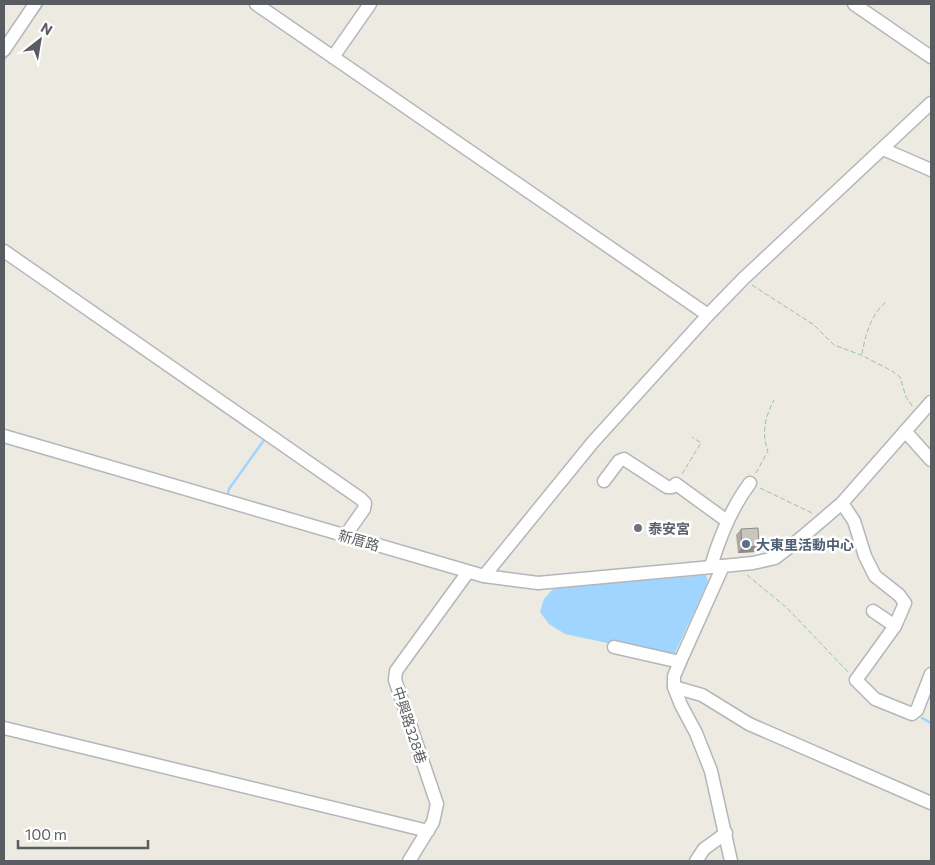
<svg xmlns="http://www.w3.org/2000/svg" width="935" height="865" font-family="Commissioner,'Noto Sans TC',sans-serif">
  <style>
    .water { fill: #9fd5fe }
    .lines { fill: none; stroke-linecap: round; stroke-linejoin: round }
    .stream { stroke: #9fd5fe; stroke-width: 2.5 }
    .minor-casing { stroke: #b3b7bb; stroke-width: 15 }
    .path { stroke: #96c5a3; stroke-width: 1; stroke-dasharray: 5 2.5; stroke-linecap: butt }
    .minor { stroke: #fff; stroke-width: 12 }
    .wall { fill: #adaaa5 }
    .shaded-wall { fill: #8d8b86 }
    .building { fill: #c9c6c0; stroke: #8d8b86 }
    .worship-dot { fill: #6b7280; stroke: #fff; stroke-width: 2 }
    .service-dot { fill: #5c6f8a; stroke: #fff; stroke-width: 2 }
    .labels { text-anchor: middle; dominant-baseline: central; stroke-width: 5; stroke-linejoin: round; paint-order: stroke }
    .worship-label { font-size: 14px; font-weight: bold; fill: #5b616d; stroke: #fff; text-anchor: start }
    .street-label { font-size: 14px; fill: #595d62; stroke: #fff }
    .service-label { font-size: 14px; font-weight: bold; fill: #4e5e75; stroke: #fff; text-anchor: start }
  </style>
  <rect width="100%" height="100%" fill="#eceae1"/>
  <polygon class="water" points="706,575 708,582 673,657 565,634 549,624 540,612 544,599 554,588"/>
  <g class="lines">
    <g class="stream">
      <polyline points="36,14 43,4"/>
      <polyline points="4,60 9,53"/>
      <polyline points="228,494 229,489 264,440 264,437"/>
      <polyline points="922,718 931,723"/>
    </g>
    <defs>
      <g id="minor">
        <polyline points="256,4 708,315"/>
        <polyline points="854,4 931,57"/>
        <polyline points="4,50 35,4"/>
        <polyline points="333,57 370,4"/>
        <polyline points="883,149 931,170"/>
        <polyline points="4,251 361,499 365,503 364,509 345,536"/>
        <polyline points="905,431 931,460"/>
        <polyline points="4,436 484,576 538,583 723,566"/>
        <polyline points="604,481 619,461 624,459 667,487 672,487 676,484 727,521"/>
        <polyline points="842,503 854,521 865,556 875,576 899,595 905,603 895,626 856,680 875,699 912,714 917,710 931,674"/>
        <path d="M711 566C720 536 731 508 750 483"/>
        <polyline points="484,576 593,442 708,315 743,279 931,103"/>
        <polyline points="873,611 895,626"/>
        <polyline points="614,647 680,662"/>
        <polyline points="674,687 702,695 749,724 931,803"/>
        <polyline points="4,728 428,831"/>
        <polyline points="409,861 433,822 437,804 395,680 396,671 468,572"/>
        <polyline points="696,861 704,849 726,833"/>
        <polyline points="731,861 711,771 696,733 681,705 674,687 674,676 680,662 723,566 753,563 775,558 801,538 842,503 931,402"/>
      </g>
    </defs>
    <use href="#minor" class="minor-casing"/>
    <g class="path">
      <polyline points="752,285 814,325 834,345 861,355 892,371 900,377 906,397 913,407"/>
      <path d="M862 354C865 336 871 314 886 302"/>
      <path d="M756 473 768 451C761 432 765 418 774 400"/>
      <polyline points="682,474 701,443 692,437"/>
      <polyline points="760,488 812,513"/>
      <polyline points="747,575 787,608 848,672"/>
    </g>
    <use href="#minor" class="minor"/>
  </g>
  <polygon class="wall" points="741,529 759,546 755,552 738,553 736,535"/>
  <polygon class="shaded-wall" points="759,546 755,552 738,553 742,547"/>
  <polygon class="building" points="758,528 759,546 742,547 741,529"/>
  <circle class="worship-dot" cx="638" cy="528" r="5"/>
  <circle class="service-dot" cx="746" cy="544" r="5"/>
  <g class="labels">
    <g class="worship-label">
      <text x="648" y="528">泰安宮</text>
    </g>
    <g class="street-label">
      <text transform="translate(359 540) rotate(16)">新厝路</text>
      <text transform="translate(410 725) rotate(72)">中興路328巷</text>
    </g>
    <g class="service-label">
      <text x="756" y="544">大東里活動中心</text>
    </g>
  </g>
  <rect width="935" height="865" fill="none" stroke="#595d62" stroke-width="10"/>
  <g transform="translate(40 40) rotate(31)" stroke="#ffffff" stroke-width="4" paint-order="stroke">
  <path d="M0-4L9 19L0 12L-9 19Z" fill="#595d62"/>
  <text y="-8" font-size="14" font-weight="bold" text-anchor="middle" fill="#595d62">N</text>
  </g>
  <path d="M18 840v8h130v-8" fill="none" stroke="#595d62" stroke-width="2.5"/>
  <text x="25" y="840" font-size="15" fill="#595d62" stroke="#ffffff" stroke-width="4" paint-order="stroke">100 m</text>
</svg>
